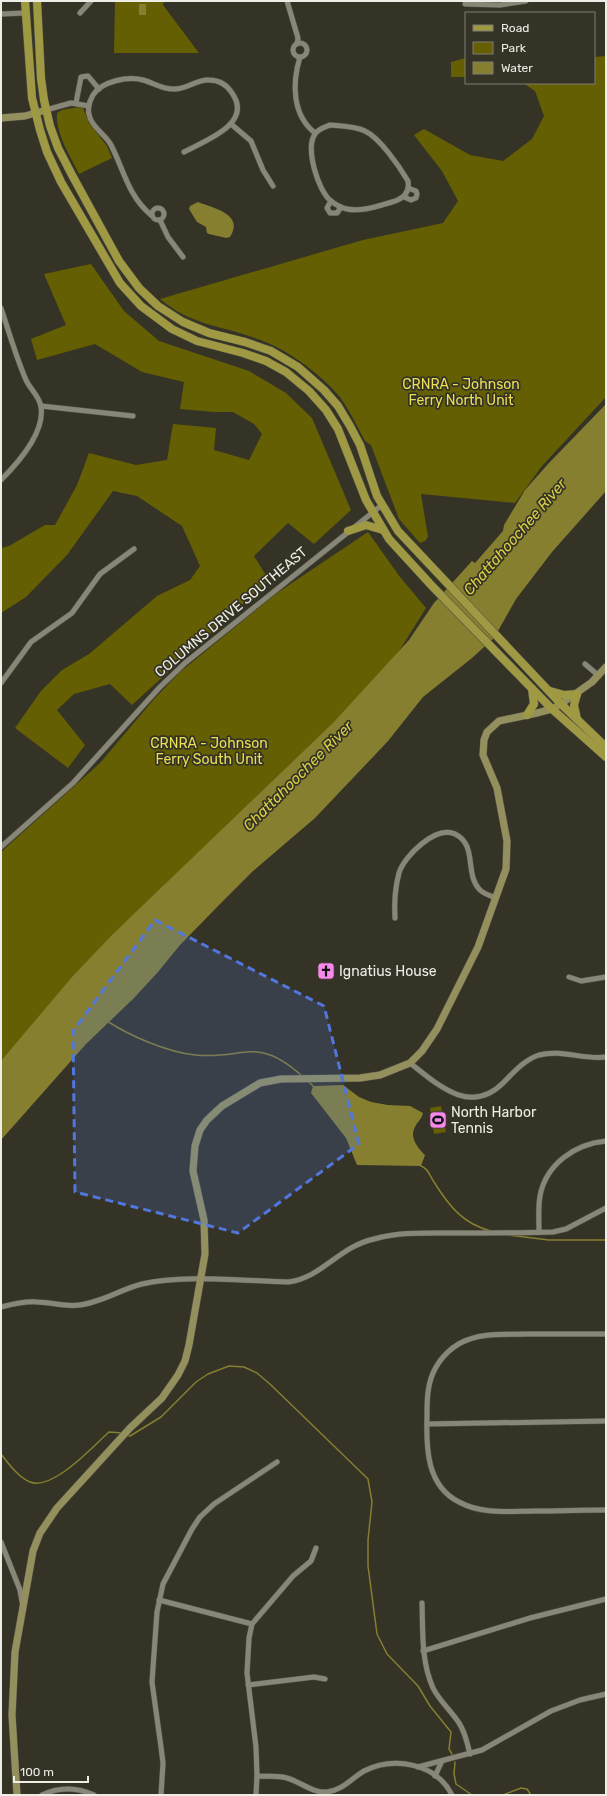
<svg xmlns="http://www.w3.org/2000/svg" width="607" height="1796" font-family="Rubik,sans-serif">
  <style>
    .green { fill: #655f03 }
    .water { fill: #867f30 }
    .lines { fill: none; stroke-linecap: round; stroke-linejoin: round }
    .stream { stroke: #867f30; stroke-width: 1.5 }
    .street-casing { stroke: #525146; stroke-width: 6 }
    .secondary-casing { stroke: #525146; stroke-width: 8 }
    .primary-casing { stroke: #525146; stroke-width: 9 }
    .street { stroke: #878677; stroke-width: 5 }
    .secondary { stroke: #94905d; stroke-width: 7 }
    .primary { stroke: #a09943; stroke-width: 8 }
    .marked { fill: #5176dc; fill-opacity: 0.2; stroke: #5176dc; stroke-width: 3; stroke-dasharray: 8 5; stroke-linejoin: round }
    .labels { text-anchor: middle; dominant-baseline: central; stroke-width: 3.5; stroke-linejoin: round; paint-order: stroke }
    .park-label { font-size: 14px; fill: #ebdf56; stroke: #343326 }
    .street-label { font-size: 14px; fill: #eeeee6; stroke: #343326 }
    .poi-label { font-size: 14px; fill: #eeeee6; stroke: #343326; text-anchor: start }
    .water-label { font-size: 15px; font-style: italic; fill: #dbd043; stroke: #343326 }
  </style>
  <rect width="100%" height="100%" fill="#343326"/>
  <g class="green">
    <polygon points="115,1 164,1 163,5 199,53 114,53"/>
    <path d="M606 56V397L542 466 515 503 421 494 428 537 425 541 420 543 399 519 371 445 365 441C357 426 349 409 339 396 320 373 284 347 255 338 219 325 191 325 160 299L363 240 443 223 458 201 442 171 414 135 424 129 470 155 503 161 532 139 544 116 535 91 523 83H594V57Z"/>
    <polygon points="466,58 466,77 451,77 451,62"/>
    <path d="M79 107 83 108 89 123 107 146 112 158 79 174C71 157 55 133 57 113L62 110Z"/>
    <polygon points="91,264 124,311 159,341 249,371 286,393 312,418 351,510 314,544 288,523 254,556 269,580 132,705 110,684 74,694 57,710 85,745 68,768 15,728 41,691 62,670 89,654 157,596 190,580 200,566 182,526 137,496 113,491 67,555 26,597 1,613 1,548 9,546 45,525 55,525 77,485 89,453 136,465 167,460 173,424 216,428 214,450 249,460 262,434 254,424 233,412 214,412 180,409 184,382 142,372 95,344 37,360 31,339 66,325 44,274"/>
    <polygon points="368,532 400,577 426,608 384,675 1,1067 1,852 100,763 155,698 180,672 277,593"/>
    <polygon points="441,1106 446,1132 434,1134 430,1108"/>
  </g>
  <g class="water">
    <rect x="139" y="4" width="7" height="11"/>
    <path d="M198 202C213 208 245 214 230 237L226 238 209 234 207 233 206 227 197 222 189 209 190 206Z"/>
    <polygon points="606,404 606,491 552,552 516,599 494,638 472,658 423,697 388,741 372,758 315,818 253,871 222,902 180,945 158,972 134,998 86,1044 1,1140 1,1061 72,977 113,934 333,723 409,640 434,603 472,561 475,563 503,531 504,525 525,490 548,464"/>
    <path d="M343 1085 359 1097 371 1102 388 1105 410 1106 423 1113C422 1119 417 1122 415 1127 409 1137 418 1148 425 1155L421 1166 357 1165 346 1138 311 1093 313 1086Z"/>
  </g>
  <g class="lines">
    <g class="stream">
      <path d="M107 1021C130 1036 167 1052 195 1055 244 1060 256 1035 301 1075"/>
      <polyline points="309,1082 313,1086"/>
      <path d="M421 1166C428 1168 430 1176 434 1182 449 1206 463 1224 491 1231"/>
      <polyline points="508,1235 549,1240 606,1240"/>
      <polyline points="127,1435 130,1436 161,1417 196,1382 208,1374 229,1366 244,1367 257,1373 271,1385 368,1479 372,1502 368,1540 368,1566 377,1634 387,1654 418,1686 430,1706 451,1732 449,1749 452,1754"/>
      <path d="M1 1454C9 1464 18 1477 30 1482 53 1491 93 1446 109 1432L123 1433"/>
      <polyline points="455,1762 454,1774 456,1784 472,1795"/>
      <polyline points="503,1795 521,1788 527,1789 531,1795"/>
    </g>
    <defs>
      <g id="street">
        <polyline points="287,1 298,38 297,44"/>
        <polyline points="465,4 500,5 526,1"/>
        <polyline points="80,13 91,1"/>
        <polyline points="1,14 26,13"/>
        <circle cx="300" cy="50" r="7"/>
        <path d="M300 57C292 83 292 115 315 133"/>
        <polyline points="76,103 81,77 88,76 99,89"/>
        <polyline points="46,110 71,103 89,106"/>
        <polyline points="231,124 251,141 263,170 273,186"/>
        <path d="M330 125C341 126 355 126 365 131 380 138 399 166 408 181 410 193 403 199 392 202 378 206 362 212 347 209 342 208 336 205 331 201 318 191 305 148 315 134 318 129 325 127 330 125Z"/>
        <polyline points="404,197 411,200 416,198 417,194 416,191 408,188"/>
        <polyline points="331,201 327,208 330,213 337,213 341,207"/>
        <circle cx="158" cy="214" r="6"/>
        <path d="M151 215C128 196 124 170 111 145 106 135 94 129 90 118 87 111 89 102 93 95 102 81 128 76 143 80 154 83 163 90 175 89 187 89 197 79 209 80 219 80 227 85 232 93 254 124 204 141 184 152"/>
        <polyline points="160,220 168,237 183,257"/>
        <path d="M1 308C9 332 16 357 26 380 30 389 40 397 41 407 45 433 18 463 1 480"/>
        <polyline points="41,406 133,416"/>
        <polyline points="585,664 599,676"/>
        <polyline points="1,683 31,642 72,613 100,574 134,549"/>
        <polyline points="1,847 73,783 159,688 185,663 382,505"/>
        <path d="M395 918C394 903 395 888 399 873 404 856 436 825 455 834 478 845 464 874 480 890 484 894 491 896 496 898"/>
        <polyline points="569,977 581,981 606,977"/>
        <path d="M410 1063C437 1084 470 1116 503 1083 514 1072 524 1060 539 1055 561 1049 584 1060 606 1057"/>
        <path d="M539 1232C539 1220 538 1207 540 1196 546 1164 575 1144 606 1141"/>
        <path d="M1 1307C13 1304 25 1301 37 1302 51 1302 65 1307 79 1305 101 1303 121 1289 142 1284 184 1274 244 1281 288 1282 322 1278 338 1247 374 1239 399 1232 424 1233 450 1233 484 1233 519 1233 553 1232L566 1229 606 1208"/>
        <path d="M606 1334C579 1334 551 1334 524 1334 506 1335 487 1333 470 1339 454 1344 440 1357 433 1373 427 1387 427 1402 427 1417 426 1449 427 1486 459 1502 483 1515 510 1511 536 1511 560 1511 583 1510 606 1510"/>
        <polyline points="427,1424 606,1421"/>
        <polyline points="1,1542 20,1590 22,1602"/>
        <polyline points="159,1600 252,1624"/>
        <path d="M422 1603C423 1632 421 1661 433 1688 439 1700 449 1709 457 1720 464 1729 467 1742 470 1754"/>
        <polyline points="423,1651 530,1618 606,1599"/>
        <polyline points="248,1685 314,1677 325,1679"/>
        <polyline points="418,1767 482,1750 551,1711 580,1700 606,1694"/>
        <path d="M257 1776C267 1777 278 1775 287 1778 301 1782 312 1793 327 1792 343 1790 352 1778 364 1771 394 1756 436 1763 452 1795"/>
        <polyline points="435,1776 442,1761"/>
        <path d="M42 1795C59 1787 76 1787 94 1795"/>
        <polyline points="161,1795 163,1763 161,1747 152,1682 157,1612 163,1584 192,1529 200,1517 214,1504 277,1462"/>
        <polyline points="256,1795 257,1776 256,1747 247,1673 249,1638 252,1624 293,1576 311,1561 316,1548"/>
      </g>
      <g id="secondary">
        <polyline points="1,118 25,116 46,110"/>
        <polyline points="17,1795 12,1715 15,1652 33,1551 40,1533 57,1508 130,1428 162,1398 178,1375 185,1361 189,1345 205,1254 204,1220 193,1171 195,1146 200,1130 207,1120 222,1106 260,1083 281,1079 360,1078 380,1075 410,1063 422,1051 437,1029 478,947 506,869 507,841 497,788 483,755 484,740 487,732 499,721 537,713 552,709 561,704 592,682 606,667"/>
      </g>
      <g id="primary">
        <polyline points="25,1 32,98 40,130 47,152 61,182 120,283 141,306 172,329 197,341 243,353 266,361 286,372 309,391 326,410 338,429 366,500 389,539 432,586 552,709 606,757"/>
        <polyline points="37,1 41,78 44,100 50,126 58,148 72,175 119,261 139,288 158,306 183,322 209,333 245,342 271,351 298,367 324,390 338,406 350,426 360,445 377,496 398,531 561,704 606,747"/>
        <polyline points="348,531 366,525 383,530"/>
        <polyline points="550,691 564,695 577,694"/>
        <polyline points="527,715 534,704 532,689"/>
        <polyline points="577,719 574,705 577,694"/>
      </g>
    </defs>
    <use href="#street" class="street-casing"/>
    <use href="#secondary" class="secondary-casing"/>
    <use href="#primary" class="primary-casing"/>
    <use href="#street" class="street"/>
    <use href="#secondary" class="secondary"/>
    <use href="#primary" class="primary"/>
  </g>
  <path class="marked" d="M155 920 324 1006 359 1144 238 1233 75 1192 73 1031Z"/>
  <defs>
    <symbol id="church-square" viewBox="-11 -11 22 22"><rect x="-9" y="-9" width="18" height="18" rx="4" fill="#f788ec" stroke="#343326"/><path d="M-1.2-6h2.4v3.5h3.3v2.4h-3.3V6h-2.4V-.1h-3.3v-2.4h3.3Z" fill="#111"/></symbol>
    <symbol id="stadium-square" viewBox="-11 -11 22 22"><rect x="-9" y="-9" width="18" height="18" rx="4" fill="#f788ec" stroke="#343326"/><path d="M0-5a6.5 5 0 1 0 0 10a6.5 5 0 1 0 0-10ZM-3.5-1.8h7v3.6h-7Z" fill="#111"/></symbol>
  </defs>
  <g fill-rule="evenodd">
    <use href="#church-square" x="316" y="961" width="20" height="20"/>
    <use href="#stadium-square" x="428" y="1110" width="20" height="20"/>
  </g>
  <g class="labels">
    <g class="park-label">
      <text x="461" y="384">CRNRA - Johnson<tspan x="461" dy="16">Ferry North Unit</tspan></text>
      <text x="209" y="743">CRNRA - Johnson<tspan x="209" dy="16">Ferry South Unit</tspan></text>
    </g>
    <g class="street-label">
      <text transform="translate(231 612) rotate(-40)">COLUMNS DRIVE SOUTHEAST</text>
    </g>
    <g class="poi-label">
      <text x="339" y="971">Ignatius House</text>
      <text x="451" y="1112">North Harbor<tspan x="451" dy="16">Tennis</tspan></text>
    </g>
    <g class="water-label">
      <text transform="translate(515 537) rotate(-49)">Chattahoochee River</text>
      <text transform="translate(298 776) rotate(-45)">Chattahoochee River</text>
    </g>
  </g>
  <rect width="607" height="1796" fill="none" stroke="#eeeee6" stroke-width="4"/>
  <rect x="465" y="12" width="130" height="72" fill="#343326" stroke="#7e7e73"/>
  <rect x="473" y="25" width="20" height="6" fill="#a09943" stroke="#7e7e73"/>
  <text x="501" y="32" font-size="12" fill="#eeeee6">Road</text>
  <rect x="473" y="42" width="20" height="12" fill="#655f03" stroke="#7e7e73"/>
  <text x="501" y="52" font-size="12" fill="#eeeee6">Park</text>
  <rect x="473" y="62" width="20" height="12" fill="#867f30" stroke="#7e7e73"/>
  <text x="501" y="72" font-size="12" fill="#eeeee6">Water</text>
  <path d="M14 1776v6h74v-6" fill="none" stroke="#eeeee6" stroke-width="2"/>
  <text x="20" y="1776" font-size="12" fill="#eeeee6" stroke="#343326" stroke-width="3" paint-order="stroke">100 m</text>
</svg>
